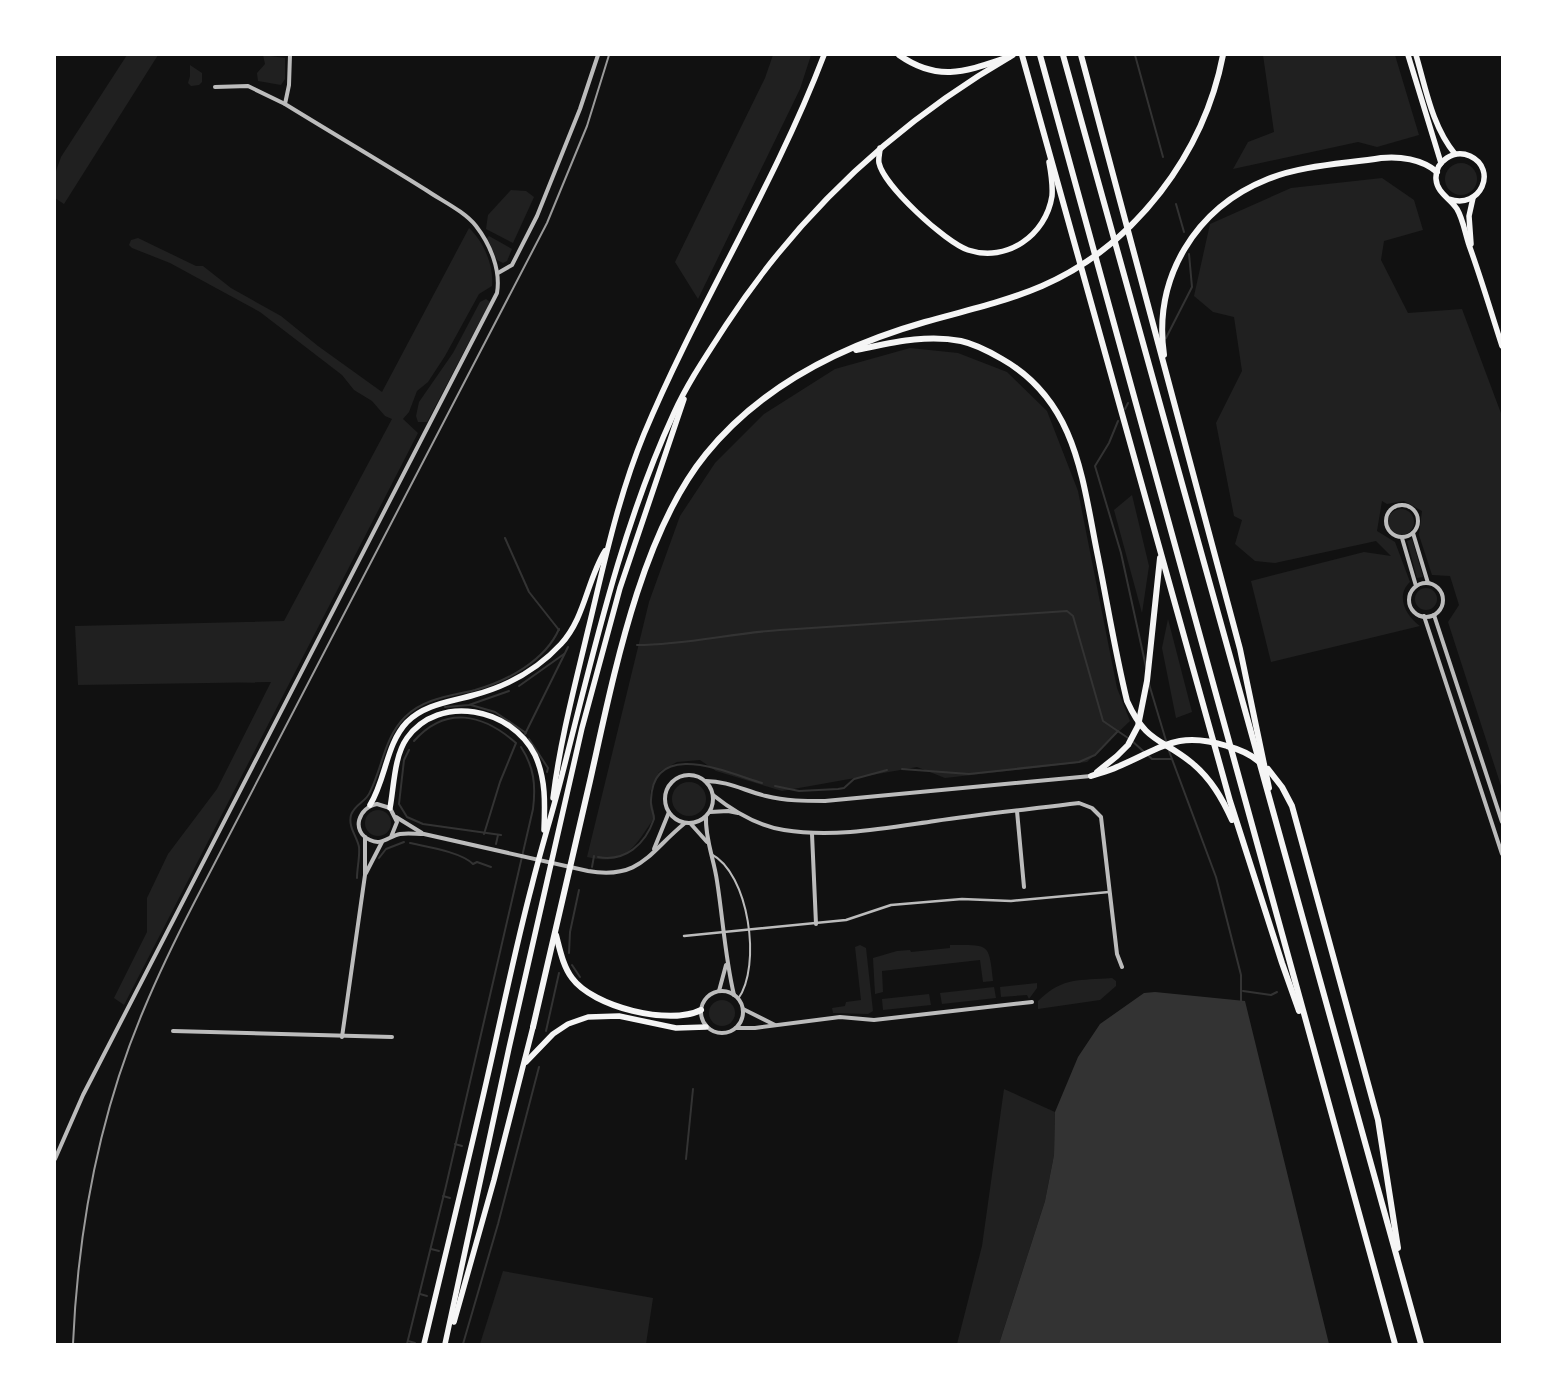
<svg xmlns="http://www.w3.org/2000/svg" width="1557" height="1399" font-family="Cabin,sans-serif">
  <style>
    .green { fill: #202020 }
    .water { fill: #333 }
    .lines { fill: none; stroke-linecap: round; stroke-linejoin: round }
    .stream { stroke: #333; stroke-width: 2 }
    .service { stroke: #bcbcbc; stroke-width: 2 }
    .pedestrian { stroke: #bcbcbc; stroke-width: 2.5 }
    .minor { stroke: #bcbcbc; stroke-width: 4 }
    .primary { stroke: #f5f5f5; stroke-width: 5.5 }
    .trunk { stroke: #f5f5f5; stroke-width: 5.5 }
    .motorway { stroke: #f5f5f5; stroke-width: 6 }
    .rail { stroke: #9a9a9a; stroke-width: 2 }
  </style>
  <rect width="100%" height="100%" fill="#111"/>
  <g class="green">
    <polygon points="127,55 158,55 64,204 55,198 55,174 61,157"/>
    <polygon points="263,55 285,58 285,79 281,85 258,81 257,73 265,64"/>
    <polygon points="773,55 811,55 800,89 698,299 675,262 765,78"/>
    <polygon points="1263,55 1395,55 1419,135 1377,147 1358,142 1233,169 1248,142 1274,132"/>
    <polygon points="190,65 202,73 202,82 199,85 191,86 188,83 190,76"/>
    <circle cx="1461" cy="179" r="16"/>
    <path d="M1382 178 1414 200 1423 230 1384 241 1381 260 1408 313 1462 309 1502 416V789L1448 622 1459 605 1450 576 1432 575 1419 535 1422 511 1404 501 1387 504 1382 501 1377 531 1395 542 1410 582C1395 596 1406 616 1420 626L1271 662 1251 581 1364 552 1391 556 1376 541 1275 563 1255 561 1235 544 1242 520 1234 516 1216 423 1242 371 1234 317 1213 312 1194 296 1210 224 1291 188Z"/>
    <polygon points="511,190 526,191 534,197 513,243 486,229 488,215"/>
    <path d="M469 228C484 242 494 266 492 286L479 294 445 356 428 382 417 391 409 412 403 419 418 433 124 1005 114 998 147 932V898L168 854 217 789 271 682 78 685 75 626 284 621 392 419 385 416 372 401 354 390 342 375 260 312 170 263 132 248 129 245 131 240 138 238 196 266H203L231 288 281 316 318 346 382 392Z"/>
    <polygon points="489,236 512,249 507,261 503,263 497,260 487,238"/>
    <polygon points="486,299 490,302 427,422 418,422 416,416 419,402 453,353 480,302"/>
    <path d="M910 348 958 353 1007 372 1047 411 1078 491 1117 688 1130 721 1087 762 945 778 917 767 782 791 716 771 700 760 677 762 659 772 650 792 655 817C635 845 627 867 587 857L649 602 680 516 715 463 764 414 835 369Z"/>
    <polygon points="1132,495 1149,566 1142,613 1114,510"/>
    <circle cx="1401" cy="522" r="13"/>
    <polygon points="1412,539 1423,577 1417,578 1407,541"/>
    <circle cx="1426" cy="599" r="11"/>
    <polygon points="1168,619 1192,712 1176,718 1162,648"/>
    <circle cx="689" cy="799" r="17"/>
    <circle cx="378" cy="823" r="13"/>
    <polygon points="860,945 866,948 873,1011 868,1014 833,1013 832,1008 845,1006 846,1002 861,1000 855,947"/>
    <path d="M950 945C989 945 989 942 993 981L983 982 980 960 882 971 883 992 875 994 873 958 897 951 910 950 911 952 950 948Z"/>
    <path d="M1112 978 1116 981V986L1100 1000 1038 1009V1001C1064 976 1079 981 1112 978Z"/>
    <polygon points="1037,983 1037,988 1029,999 1027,995 1001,997 1000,987"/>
    <polygon points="994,987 996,998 942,1004 940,993"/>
    <polygon points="929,994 931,1005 883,1010 882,999"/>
    <circle cx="722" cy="1013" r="13"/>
    <polygon points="1004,1089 1055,1112 1054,1155 1045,1201 999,1344 957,1344 982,1246"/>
    <polygon points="503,1271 653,1298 646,1344 480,1344"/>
  </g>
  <polygon class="water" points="1155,992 1245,1001 1329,1344 999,1344 1045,1201 1054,1155 1055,1112 1078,1057 1100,1024 1144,993"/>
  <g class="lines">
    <g class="stream">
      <polyline points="1135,55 1163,157"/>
      <polyline points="1176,204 1184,232"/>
      <polyline points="1166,338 1192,287 1189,254"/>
      <polyline points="1125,409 1128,403"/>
      <polyline points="1118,421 1109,443 1095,466 1121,553 1146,667"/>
      <polyline points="505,538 529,592 559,630"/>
      <path d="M637 645C685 645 732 633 780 630 876 624 972 617 1067 611L1073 616 1103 721 1128 738"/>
      <polyline points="1149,684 1167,744"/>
      <polyline points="519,686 564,654"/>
      <polyline points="471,705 495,712 526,733"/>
      <polyline points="445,707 469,705 509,691"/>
      <polyline points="525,734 568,647"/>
      <polyline points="529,739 548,768 547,772"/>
      <path d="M414 741C446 705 483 714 516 743L500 782 484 834"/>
      <polyline points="1132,741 1152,759 1172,759"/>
      <polyline points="409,750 404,760 399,804 407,817 423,824 501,835"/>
      <polyline points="1169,751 1216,877 1241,975 1241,1002"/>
      <polyline points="902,769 969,774 1079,762 1095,755 1118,731"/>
      <polyline points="775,786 799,791 838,789 844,788 854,779 887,770"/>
      <path d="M410 843C428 847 461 852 473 864L477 862 491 867"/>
      <polyline points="496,844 498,835"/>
      <path d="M598 857C625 862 645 845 654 819 654 813 650 807 651 800 653 738 728 773 762 783"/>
      <polyline points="379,858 386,849 404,842"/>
      <polyline points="592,867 594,856"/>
      <path d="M357 878C357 868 360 857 359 847 357 836 348 828 351 815 355 804 366 802 370 792 383 766 384 738 405 717 424 698 451 696 475 690 507 681 545 661 559 629"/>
      <polyline points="569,953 570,932 579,890"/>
      <polyline points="572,965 580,977"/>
      <polyline points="1243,991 1271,995 1277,992"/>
      <polyline points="546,1031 559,973"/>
      <polyline points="455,1144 462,1146"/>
      <polyline points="686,1159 693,1089"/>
      <polyline points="443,1196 450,1198"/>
      <polyline points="431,1249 439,1251"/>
      <polyline points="420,1294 427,1296"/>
      <polyline points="408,1341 415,1343"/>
      <path d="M407 1344 446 1186 533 809C536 785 534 767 521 747"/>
      <polyline points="463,1344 498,1224 539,1067"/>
    </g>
    <path class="service" d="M711 854C749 873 762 966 738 999"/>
    <polyline class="pedestrian" points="684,936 846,920 891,905 962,899 1011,901 1109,892"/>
    <g class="minor">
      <polyline points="215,87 248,86 285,104"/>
      <polyline points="498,273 512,265 537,216 580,109 598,55"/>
      <circle cx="1402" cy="521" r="16"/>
      <polyline points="1413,533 1428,583"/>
      <polyline points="1402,538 1416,586"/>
      <circle cx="1426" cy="600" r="17"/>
      <polyline points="1434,615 1502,822"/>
      <polyline points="1424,616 1502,854"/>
      <circle cx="689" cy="799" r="24"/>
      <path d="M706 781C728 781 745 791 766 796 786 801 805 801 825 801L1091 776"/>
      <path d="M713 795C733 811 758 826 784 830 834 838 886 828 935 821 983 814 1031 809 1079 803L1092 808 1101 817 1117 954 1122 967"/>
      <polyline points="1017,811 1024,887"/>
      <polyline points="710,812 728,811 738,813"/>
      <polyline points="396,817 422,833"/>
      <path d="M706 817C705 839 714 859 717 881 723 919 725 957 734 995"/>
      <polyline points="690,823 707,842"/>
      <polyline points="812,834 816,924"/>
      <path d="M391 837 397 822 390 808 377 804C359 807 350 831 370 840 382 846 389 836 400 834 408 833 416 834 424 834L588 871C641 880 649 852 685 823"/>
      <polyline points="654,849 669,812"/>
      <polyline points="366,873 382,842"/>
      <circle cx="722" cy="1012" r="21"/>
      <polyline points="719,991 726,965"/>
      <polyline points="743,1009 775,1025"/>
      <polyline points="736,1028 755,1028 840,1017 874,1020 1032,1002"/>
      <polyline points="173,1031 392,1037"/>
      <polyline points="342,1037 365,875 365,837"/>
      <path d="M55 1159 83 1095 497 293C501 270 490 244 476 226 464 211 442 201 426 190 380 161 332 133 285 104L289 85 290 55"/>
    </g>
    <g class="primary">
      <polyline points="1408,55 1441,163"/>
      <path d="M1416 55C1426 89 1432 126 1455 154"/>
      <path d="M1449 199C1481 210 1498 169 1470 156 1454 149 1435 161 1436 179 1437 193 1450 198 1457 209 1463 219 1465 233 1469 245 1481 278 1491 312 1502 346"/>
      <polyline points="1471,244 1469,216 1473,198"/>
    </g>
    <g class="trunk">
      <path d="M880 148C880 153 878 158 879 163 884 186 945 242 968 250 1007 263 1046 235 1052 196 1053 184 1051 173 1049 162"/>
      <path d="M553 798C560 741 575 685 588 630 604 564 618 497 644 434 698 305 774 186 824 55"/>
      <path d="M370 805C386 779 386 744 407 722 425 704 450 702 474 695 508 686 537 670 561 644 585 618 587 580 605 551"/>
      <path d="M390 808C394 787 394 756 407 738 439 693 512 708 535 755 546 779 545 804 544 830"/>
      <polyline points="526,1062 553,1034 568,1024 588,1017 619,1016 676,1028 706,1027"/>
      <polyline points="454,1322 494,1180 533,1027"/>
      <path d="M424 1344C445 1256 467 1167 487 1079 502 1014 515 949 532 885 541 849 552 814 561 779 593 655 620 530 674 413 688 382 708 353 726 325 799 213 897 122 1013 55"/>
      <polyline points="445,1344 509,1048 582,728 620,588 684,399"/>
    </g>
    <g class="motorway">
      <path d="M899 55C939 83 967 71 1009 57"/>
      <polyline points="1022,55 1230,801 1282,963 1299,1011"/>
      <polyline points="1040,55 1395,1344"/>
      <polyline points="1063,55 1421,1344"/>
      <polyline points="1081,55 1240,649 1269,788"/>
      <path d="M856 350C891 343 925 334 961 341 975 344 990 352 1002 359 1076 401 1082 477 1097 552 1107 601 1115 652 1127 701 1146 743 1161 738 1192 763 1211 779 1222 798 1232 820"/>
      <path d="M1164 355C1153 278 1195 208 1268 179 1303 165 1344 164 1381 158 1399 156 1422 159 1437 172"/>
      <polyline points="1268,769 1282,787 1292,806 1378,1120 1398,1248"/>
      <polyline points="1097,772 1117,756 1128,745 1138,726 1147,681 1160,558"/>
      <path d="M1091 776C1100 773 1109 771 1117 767 1161 749 1175 730 1227 746 1238 749 1249 753 1258 761"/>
      <path d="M556 935C560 950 563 966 572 978 593 1007 670 1026 701 1010"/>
      <path d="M533 1027C552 945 571 863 590 781 613 679 640 535 706 454 762 385 841 346 925 322 964 311 1005 302 1042 286 1136 245 1204 153 1223 55"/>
    </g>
    <path class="rail" d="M73 1344C78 1229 99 1115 144 1009 159 973 176 938 194 903L547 223 587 126 609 55"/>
  </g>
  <rect width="1557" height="1399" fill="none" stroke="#ffffff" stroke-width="112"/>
</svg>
